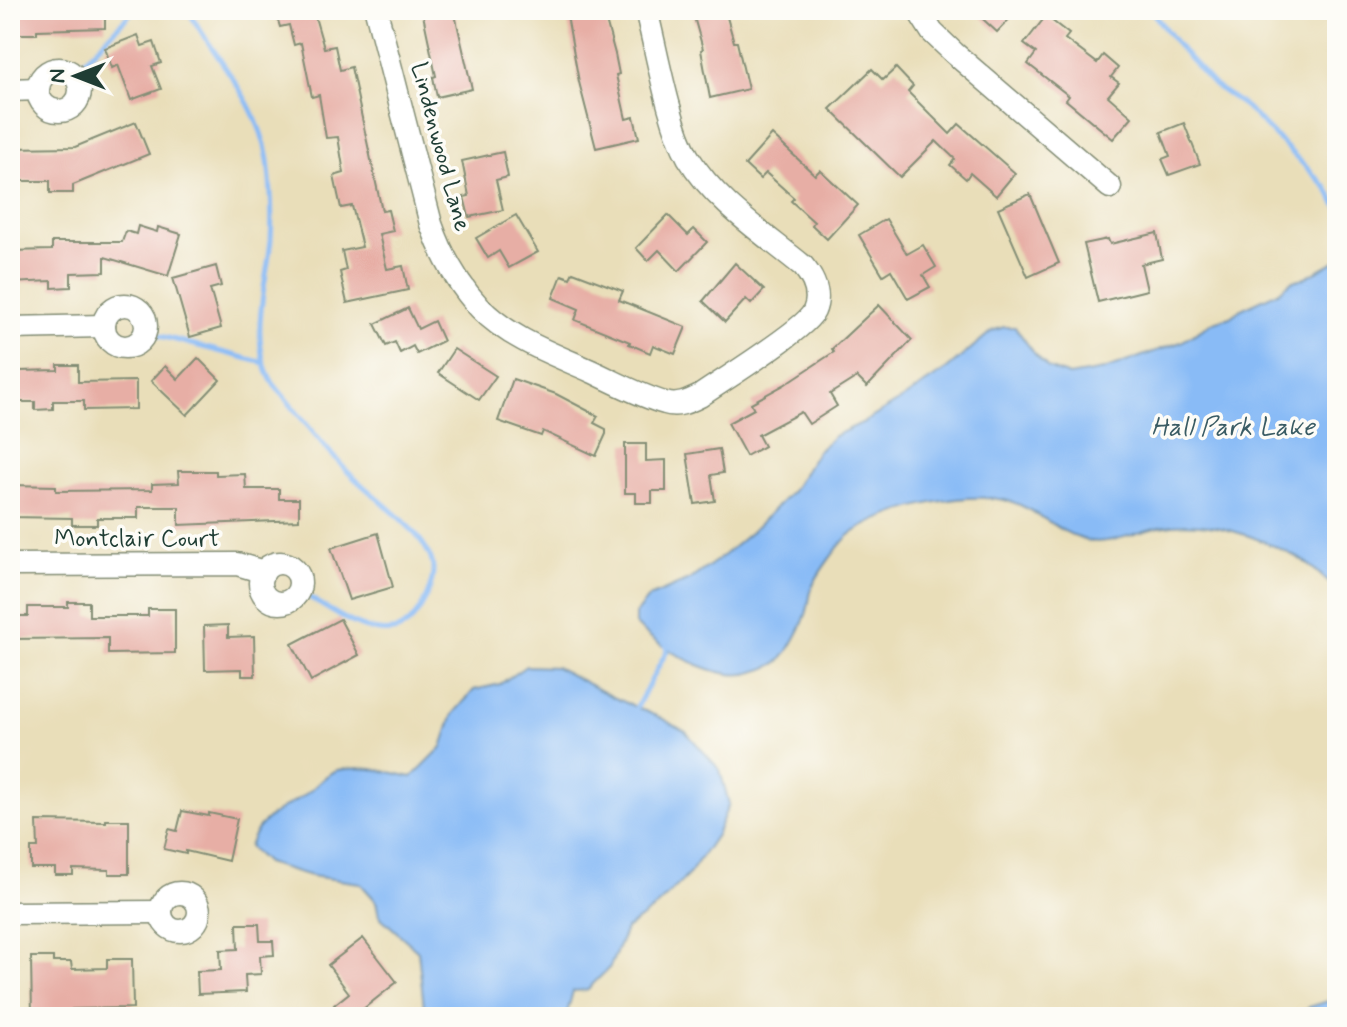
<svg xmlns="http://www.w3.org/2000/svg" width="1347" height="1027" font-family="Mynerve,sans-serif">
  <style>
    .water { fill: #89bbf6; stroke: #547c95; stroke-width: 2 }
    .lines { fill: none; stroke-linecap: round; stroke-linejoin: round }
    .stream { stroke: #89bbf6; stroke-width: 5 }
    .building { fill: #e7aea5 }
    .minor-casing { stroke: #848e76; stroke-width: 25 }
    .minor { stroke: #fff; stroke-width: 22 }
    .labels { text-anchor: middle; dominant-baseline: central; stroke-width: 7; stroke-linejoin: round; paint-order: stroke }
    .street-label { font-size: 24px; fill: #1f3d34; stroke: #fdfcf7 }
    .water-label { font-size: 26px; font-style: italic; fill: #3a5c64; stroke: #fdfcf7 }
  </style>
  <rect width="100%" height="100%" fill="#fdfcf7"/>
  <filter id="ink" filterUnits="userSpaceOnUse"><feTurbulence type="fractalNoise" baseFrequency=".0125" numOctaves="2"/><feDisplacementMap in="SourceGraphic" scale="16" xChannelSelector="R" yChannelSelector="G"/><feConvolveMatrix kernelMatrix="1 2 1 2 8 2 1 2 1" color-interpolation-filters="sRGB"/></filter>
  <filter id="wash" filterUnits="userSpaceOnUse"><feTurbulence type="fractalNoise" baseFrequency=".006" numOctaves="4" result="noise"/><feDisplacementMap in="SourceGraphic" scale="32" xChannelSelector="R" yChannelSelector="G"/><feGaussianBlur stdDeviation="1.8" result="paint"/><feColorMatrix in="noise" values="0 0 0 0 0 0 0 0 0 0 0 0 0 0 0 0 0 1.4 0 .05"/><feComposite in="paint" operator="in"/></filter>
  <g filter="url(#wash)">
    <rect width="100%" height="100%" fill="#e9deb9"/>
    <g class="water">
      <path d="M1337 260V590C1325 580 1313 566 1300 559 1260 537 1207 517 1160 527 1139 531 1111 545 1089 541 1063 535 1044 516 1020 505 978 486 888 508 851 534 841 541 816 576 812 588 809 597 809 608 805 617 802 627 788 653 781 660 776 665 761 670 754 672 719 684 659 648 635 624V614L649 597 689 580 719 559 751 532 792 491 817 452 834 436 866 421 902 399 947 369 992 331 1004 327H1015L1034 353 1048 368 1069 376 1104 370 1181 342 1214 322 1230 317 1241 309 1278 292 1292 281 1304 278Z"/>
      <path d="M526 666 556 667 613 697 663 719 686 732 720 770 729 804 716 835 690 873 656 907 626 929 610 967 587 990 573 991 566 1017H428L424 1007 418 951 379 916 376 901 360 883 311 876 266 863 249 847C258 816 284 810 307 793 317 786 326 773 337 770 367 765 383 771 412 777L442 747 453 714 474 690 500 684Z"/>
      <polygon points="1328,1001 1337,1002 1337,1017 1301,1017 1309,1007"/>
    </g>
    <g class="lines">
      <g class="stream">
        <path d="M188 10C216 60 259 102 268 160 271 186 273 213 271 239 267 286 247 339 273 383 296 411 319 441 344 468 368 494 423 529 432 562 437 581 422 610 409 623 381 650 324 606 298 590"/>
        <polyline points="1151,10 1178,46 1215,86 1247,108 1327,188 1337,206"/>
        <polyline points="72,73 134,10"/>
        <polyline points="145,332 264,363"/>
        <polyline points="634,712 667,651 666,646"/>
      </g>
    </g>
    <g id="blocks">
      <g class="building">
        <polygon points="10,10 105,10 105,28 37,30 37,34 10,34"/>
        <polygon points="275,10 313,10 324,48 335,46 340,70 351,67 382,211 388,210 393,231 379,234 387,269 403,266 408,290 347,303 340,272 346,270 342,251 362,247 352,206 341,208 334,176 344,173 338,137 326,138 319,95 312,97 301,43 294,45 289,25 280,27"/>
        <polygon points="422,10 454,10 472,89 437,97 433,77 436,76"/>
        <polygon points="566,10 603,10 615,54 619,74 616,75 626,119 634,117 639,138 596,148 579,82"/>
        <polygon points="692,10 725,10 734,42 737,42 748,89 710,98 701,50 703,49"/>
        <polygon points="973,10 1018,10 997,32"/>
        <polygon points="1046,16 1069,34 1065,39 1097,63 1103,55 1118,68 1111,77 1119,83 1108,96 1132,117 1113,139 1066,100 1069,96 1028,64 1036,53 1024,44"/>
        <polygon points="138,35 142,46 154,42 161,63 152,66 161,89 131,100 118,65 112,68 105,48"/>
        <polygon points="896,68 913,86 908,92 950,134 959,124 1015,173 996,196 970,173 966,179 950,165 955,159 936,141 900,177 830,109 872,69 883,80"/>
        <polygon points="136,122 149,154 73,185 73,193 50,193 50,181 18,181 18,178 10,178 10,148 75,147"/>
        <polygon points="1184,123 1200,164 1169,175 1162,159 1170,156 1161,132"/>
        <polygon points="772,135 815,175 820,170 858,205 827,239 812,225 814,222 791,201 794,198 766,173 760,179 745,165"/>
        <polygon points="503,152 508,177 496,180 503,210 469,217 464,197 469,196 462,161"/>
        <polygon points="1030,194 1059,263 1028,277 998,208"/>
        <polygon points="516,215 538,252 509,268 499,251 488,258 476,238"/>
        <polygon points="668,215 688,235 694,229 707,242 679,271 659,250 648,261 636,248"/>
        <polygon points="886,219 907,254 923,245 936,267 923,275 930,287 908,299 891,270 883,275 859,235"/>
        <polygon points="138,226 157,232 158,227 181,234 168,276 105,257 105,272 71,273 71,287 52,288 52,281 10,283 10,251 52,250 52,242 122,242 126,231 136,234"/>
        <polygon points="1157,233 1162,259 1141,264 1147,290 1098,302 1084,244 1108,239 1110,244"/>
        <polygon points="735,263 764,290 751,304 746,299 725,322 703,301"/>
        <polygon points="216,266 221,286 210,289 221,328 190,337 173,278"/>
        <polygon points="573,272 623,291 619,300 686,327 675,354 653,345 650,353 629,344 630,342 575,320 579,309 553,298 562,275 570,278"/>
        <polygon points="879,305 912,340 867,387 857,377 830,394 837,406 809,424 801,412 758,435 764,446 746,456 728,423 754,409 751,403 784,385 834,352 832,349"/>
        <polygon points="408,308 418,329 434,321 443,341 417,354 413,346 400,353 395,342 386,346 375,324"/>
        <polygon points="454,349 496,376 479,400 438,373"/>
        <polygon points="198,358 220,380 187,415 151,381 165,366 178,379"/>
        <polygon points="58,365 78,365 78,382 136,381 136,409 84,410 84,401 53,401 53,409 35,410 35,402 19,402 19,371 58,370"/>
        <polygon points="513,379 556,394 598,416 594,423 606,429 606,434 596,456 543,431 541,436 498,421"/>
        <polygon points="625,444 646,444 646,461 666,460 666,491 652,491 652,503 636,503 636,493 625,493"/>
        <polygon points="719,449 723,473 711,475 715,501 695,504 687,454"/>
        <polygon points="178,471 216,471 216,475 245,474 246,489 279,489 279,499 299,499 299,520 179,525 179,507 138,507 138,518 97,518 97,525 72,525 72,518 10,517 10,485 56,486 56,491 152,490 152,484 179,483"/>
        <polygon points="378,533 393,587 349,600 331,548"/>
        <polygon points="68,602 89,602 89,616 148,616 148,609 175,609 175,653 108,654 108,638 10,639 10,616 28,616 28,607 68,607"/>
        <polygon points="340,619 359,655 311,681 292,644"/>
        <polygon points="228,625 228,637 254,636 255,676 242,676 242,669 205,670 204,626"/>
        <polygon points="182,811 209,816 209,813 237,819 228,861 186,851 186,854 164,849 169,829 177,831"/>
        <polygon points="106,820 129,820 129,874 109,874 109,870 73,869 73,875 55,875 55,868 31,868 31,848 38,848 37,821 106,822"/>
        <polygon points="237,924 259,924 260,941 273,941 274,955 260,956 261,974 245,975 246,992 198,994 197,971 221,970 220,950 238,949"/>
        <polygon points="363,938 397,982 353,1017 344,1017 334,1005 349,993 328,965"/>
        <polygon points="31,957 53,957 53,962 71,962 72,969 107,968 107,959 132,959 133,1008 72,1009 72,1016 32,1016"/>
      </g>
    </g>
  </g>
  <g filter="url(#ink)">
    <use href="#blocks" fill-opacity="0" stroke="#848e76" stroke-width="2"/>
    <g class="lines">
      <defs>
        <g id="minor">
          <path d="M376 10 431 224C442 256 457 283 480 308 510 339 553 354 591 371 615 382 640 396 665 403 677 407 688 402 700 396 720 382 806 329 814 311 821 295 814 279 803 266 763 233 715 202 688 157 668 121 657 52 646 10"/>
          <polyline points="918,10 932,32 954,53 1110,187"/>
          <circle cx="59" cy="90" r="21"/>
          <polyline points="10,90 38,89"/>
          <circle cx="125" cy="326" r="21"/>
          <polyline points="10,328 104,326"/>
          <circle cx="280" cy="583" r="20"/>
          <polyline points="10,565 237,564 264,572"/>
          <circle cx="180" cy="912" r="19"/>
          <polyline points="10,913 161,912"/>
        </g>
      </defs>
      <use href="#minor" class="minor-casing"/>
      <use href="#minor" class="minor"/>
    </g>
  </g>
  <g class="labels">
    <g class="street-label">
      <text transform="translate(440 147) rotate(75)">Lindenwood Lane</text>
      <text x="137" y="539">Montclair Court</text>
    </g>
    <g class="water-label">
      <text x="1233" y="428">Hall Park Lake</text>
    </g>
  </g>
  <rect width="1347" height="1027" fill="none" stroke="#fdfcf7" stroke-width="40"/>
  <g transform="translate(76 76) rotate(270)" stroke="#fdfcf7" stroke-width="6" paint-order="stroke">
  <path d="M0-6L14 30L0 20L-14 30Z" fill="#1f3d34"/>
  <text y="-12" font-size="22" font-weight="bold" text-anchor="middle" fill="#1f3d34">N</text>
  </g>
</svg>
